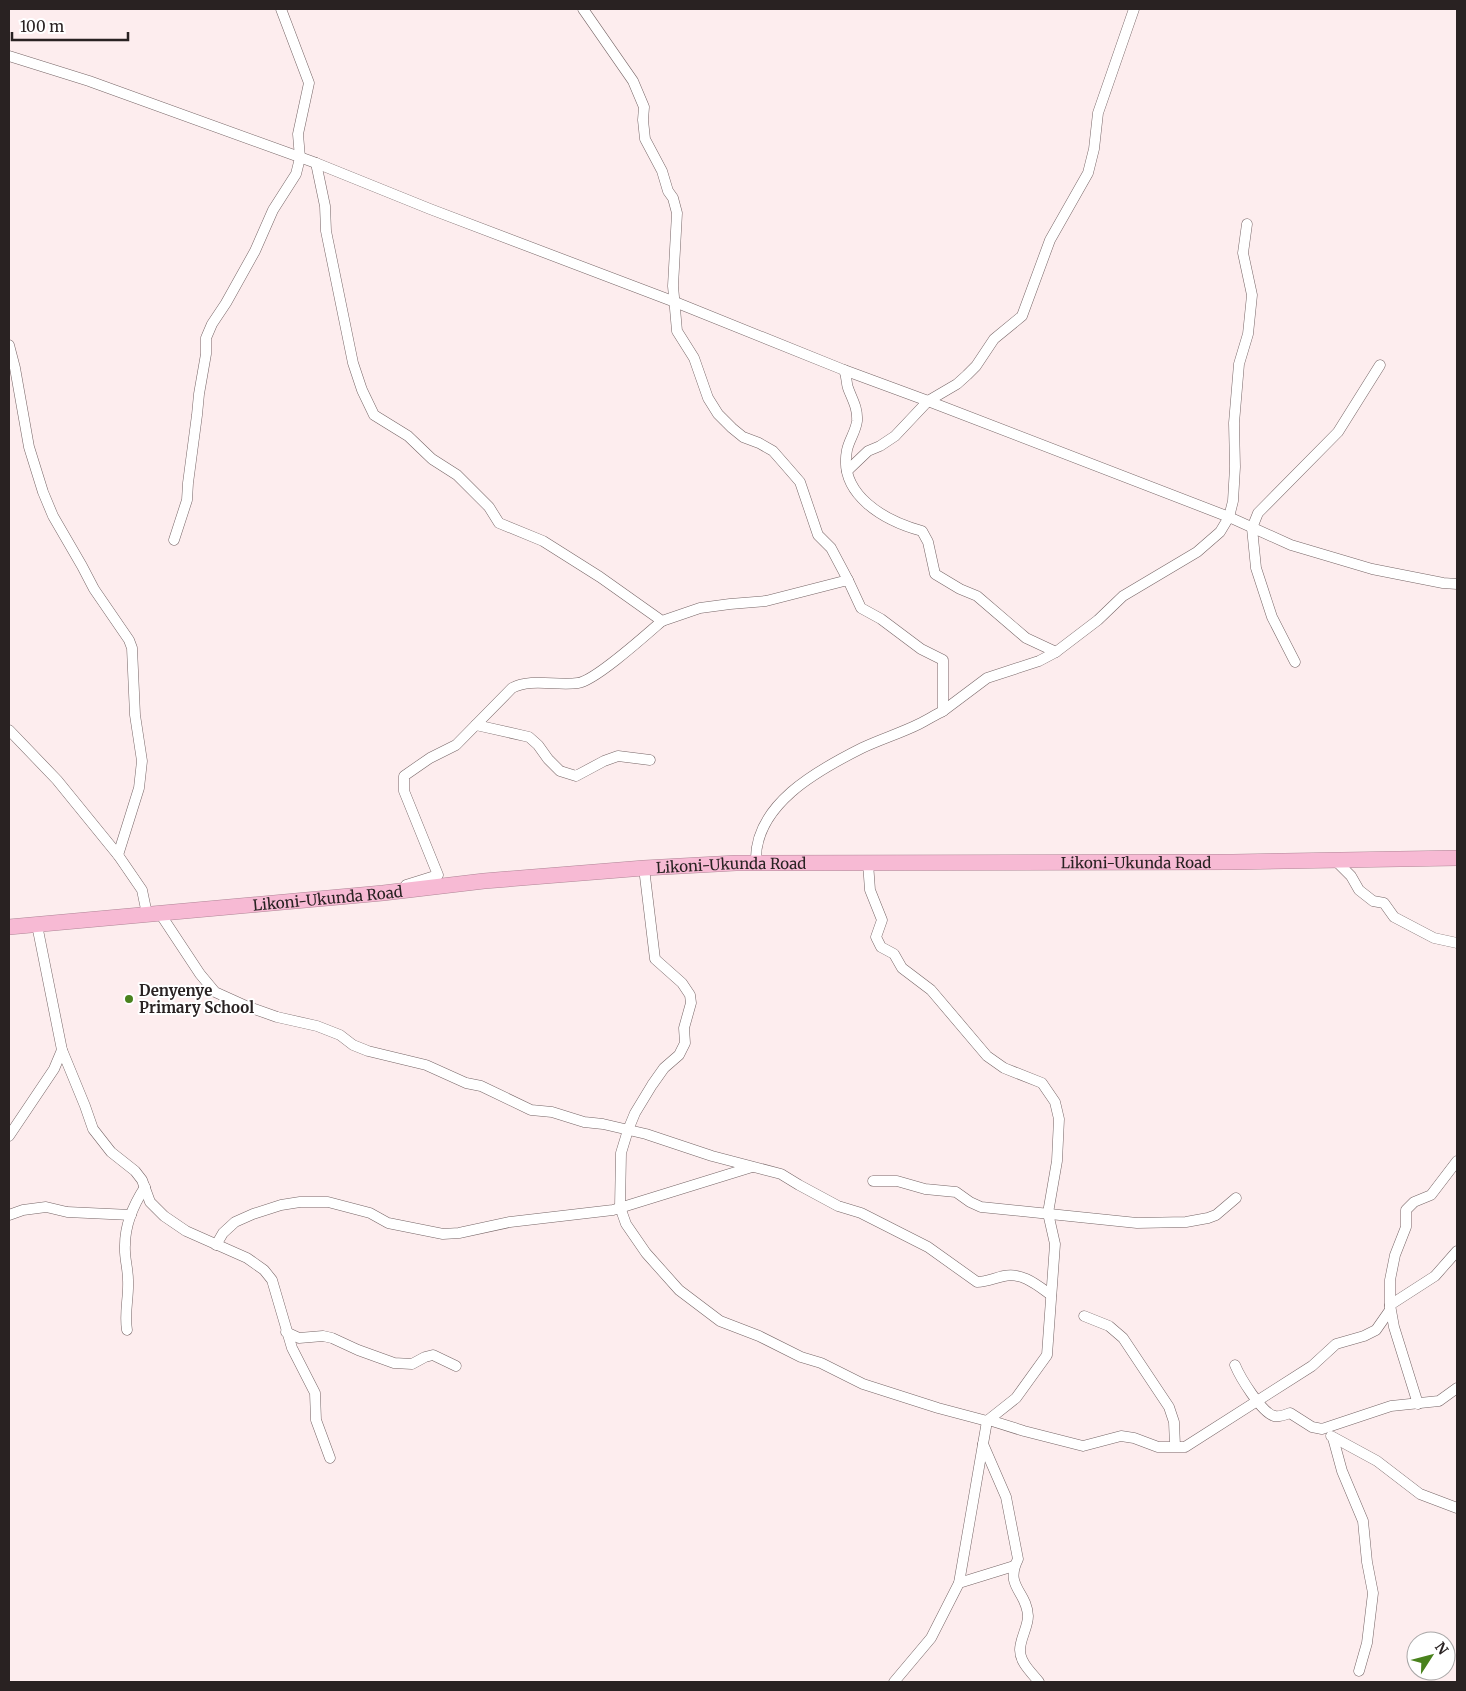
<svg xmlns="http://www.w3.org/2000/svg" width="1466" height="1691" font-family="Merriweather,serif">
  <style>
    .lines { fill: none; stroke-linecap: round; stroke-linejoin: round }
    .minor-casing { stroke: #766566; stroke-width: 11 }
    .highway-casing { stroke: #af8596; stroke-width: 16 }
    .minor { stroke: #fff; stroke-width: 10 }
    .highway { stroke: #f7bad4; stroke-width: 15 }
    .poi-dot { fill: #49821d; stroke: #fff; stroke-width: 2 }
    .labels { text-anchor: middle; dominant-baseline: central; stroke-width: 4; stroke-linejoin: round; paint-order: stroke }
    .street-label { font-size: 15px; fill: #292222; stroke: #fff }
    .poi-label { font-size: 15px; font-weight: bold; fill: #292222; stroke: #fff; text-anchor: start }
  </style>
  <rect width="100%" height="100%" fill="#fdedee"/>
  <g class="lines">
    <defs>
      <g id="minor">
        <polyline points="583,9 633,81 644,107 643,120 645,139 662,171 668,191 673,198 677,213 673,286 677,331 694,358 708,398 718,414 732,428 743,437 759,443 773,451 787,467 800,482 818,535 831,548 848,580"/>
        <polyline points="9,56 89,81 316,163 430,209 675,302 844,370 928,401 1229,517 1291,545 1372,569 1443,583 1457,584"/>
        <path d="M316 163 325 206 326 231 353 363 362 390 374 415 408 436 432 459 457 475 489 507 499 523 543 541 600 577 662 621 700 608 730 604 766 601 848 580 861 608 881 619 921 649 943 660V711C935 715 927 720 919 724 901 733 881 739 862 748 818 770 753 805 756 863"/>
        <polyline points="9,345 15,368 29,447 43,492 53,516 82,566 94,589 129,640 132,648 135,715 142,761 139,788 118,855"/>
        <path d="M844 370C847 376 846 382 848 388 852 399 858 408 857 421 856 431 849 440 847 450 838 495 885 521 922 531L928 542 935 574 960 589 977 596 1026 638 1056 652"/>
        <polyline points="847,471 868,451 880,446 895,436 928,401 957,384 967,375 976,366 994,339 1022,316 1050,240 1088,173 1094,149 1098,113 1134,9"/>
        <polyline points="174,540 187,500 188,483 197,415 199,394 206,354 206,338 212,324 226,303 255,251 273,210 296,174 300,158 298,134 309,83 281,9"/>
        <polyline points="1295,662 1272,617 1256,568 1252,528 1258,513 1338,432 1380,365"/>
        <polyline points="943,711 987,678 1039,661 1056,652 1098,620 1123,596 1197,552 1220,532 1229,517 1233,501 1235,467 1234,423 1239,364 1248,334 1252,295 1243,253 1247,224"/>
        <polyline points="476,725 529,737 538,745 548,759 560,771 576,776 604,761 618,756 650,760"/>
        <polyline points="9,730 57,780 118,855 142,890 147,914"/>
        <polyline points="1335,860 1351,876 1359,890 1373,901 1384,903 1394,917 1434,938 1457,943"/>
        <polyline points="868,863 870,890 882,920 876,937 881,947 894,954 902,968 931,990 987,1056 1004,1068 1042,1083 1055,1102 1059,1119 1057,1161 1048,1213 1055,1244 1047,1355 1016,1398 987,1421 959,1583 931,1638 894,1682"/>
        <polyline points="644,868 655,959 682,983 690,995 691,1003 684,1028 685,1043 679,1055 664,1068 652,1085 635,1113 628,1130 621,1153 620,1207 626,1224 646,1253 679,1290 720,1321 759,1336 801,1357 821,1363 863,1384 938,1408 987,1421"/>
        <path d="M406 885 438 875 404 791V776L430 758 456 745 512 688C531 678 556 686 578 683 595 681 647 634 662 621"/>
        <path d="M159 912 200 974 215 992 246 1006 277 1017 317 1026 340 1035 353 1045 368 1051 426 1065 466 1083 481 1086 531 1110 552 1112 584 1122 603 1124 646 1134 712 1156 781 1174 799 1185 838 1206 861 1213 928 1247 977 1282C987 1282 994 1278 1004 1276 1022 1272 1037 1285 1051 1295"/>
        <polyline points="37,925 62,1050 85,1106 93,1129 111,1152 135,1171 142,1180 150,1202 164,1216 186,1231 247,1258 264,1270 272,1280 292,1348 315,1393 316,1420 330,1458"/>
        <polyline points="9,1136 54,1069 62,1050"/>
        <polyline points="873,1181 897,1181 925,1189 956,1192 970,1202 981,1207 1137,1223 1186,1222 1208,1218 1216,1215 1236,1198"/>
        <polyline points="9,1215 23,1210 46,1207 67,1212 131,1215"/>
        <polyline points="216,1245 223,1233 235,1222 253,1214 281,1205 300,1202 328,1202 370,1213 388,1223 443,1234 459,1233 510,1222 613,1210 752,1167"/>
        <polyline points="1084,1316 1109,1326 1123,1338 1169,1407 1174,1422 1175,1446"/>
        <path d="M127 1330C124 1313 129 1297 128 1280 128 1268 124 1257 125 1245 125 1225 134 1204 145 1187"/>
        <polyline points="286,1332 299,1338 323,1336 332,1338 358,1350 394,1363 412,1364 425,1357 433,1355 456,1366"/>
        <path d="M1235 1365C1240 1377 1261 1412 1274 1416 1279 1417 1285 1415 1290 1413L1312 1427 1322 1429 1391 1406 1439 1401 1457 1388"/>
        <polyline points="1418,1404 1394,1327 1390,1305 1435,1276 1457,1251"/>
        <polyline points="989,1420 1024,1431 1083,1446 1121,1436 1134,1438 1158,1447 1185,1447 1312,1366 1336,1344 1364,1336 1376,1330 1390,1310 1390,1280 1395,1255 1406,1227 1406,1210 1414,1202 1431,1195 1457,1161"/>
        <polyline points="1331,1436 1377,1461 1420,1494 1457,1508"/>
        <polyline points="1333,1438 1342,1471 1363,1521 1367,1562 1373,1593 1367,1643 1359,1671"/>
        <path d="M983 1444 1006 1497 1018 1559C1004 1587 1027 1591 1028 1616 1028 1627 1020 1639 1020 1650 1020 1663 1032 1673 1039 1682"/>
        <polyline points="959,1583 1014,1566"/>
      </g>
      <g id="highway">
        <path id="s1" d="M9 927 383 893 484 881 644 868 736 863 1233 862 1457 858"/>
      </g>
    </defs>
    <use href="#minor" class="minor-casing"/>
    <use href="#highway" class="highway-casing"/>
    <use href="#minor" class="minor"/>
    <use href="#highway" class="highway"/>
  </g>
  <circle class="poi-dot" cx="129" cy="999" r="5"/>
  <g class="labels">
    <g class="street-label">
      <text stroke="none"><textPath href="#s1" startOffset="1130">Likoni-Ukunda Road</textPath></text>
      <text stroke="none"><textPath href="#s1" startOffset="725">Likoni-Ukunda Road</textPath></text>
      <text stroke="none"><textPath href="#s1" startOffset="320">Likoni-Ukunda Road</textPath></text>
    </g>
    <g class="poi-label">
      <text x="139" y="990">Denyenye<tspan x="139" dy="17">Primary School</tspan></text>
    </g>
  </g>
  <rect width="1466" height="1691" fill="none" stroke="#292222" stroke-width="20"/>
  <g transform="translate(1431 1656) rotate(54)"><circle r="24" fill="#ffffff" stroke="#a9a7a7"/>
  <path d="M0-4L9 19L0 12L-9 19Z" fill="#49821d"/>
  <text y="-8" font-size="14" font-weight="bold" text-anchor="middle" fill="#292222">N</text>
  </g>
  <path d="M12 32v8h116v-8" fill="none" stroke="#292222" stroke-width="2.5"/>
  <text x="20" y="32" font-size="15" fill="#292222" stroke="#ffffff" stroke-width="4" paint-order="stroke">100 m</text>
</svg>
